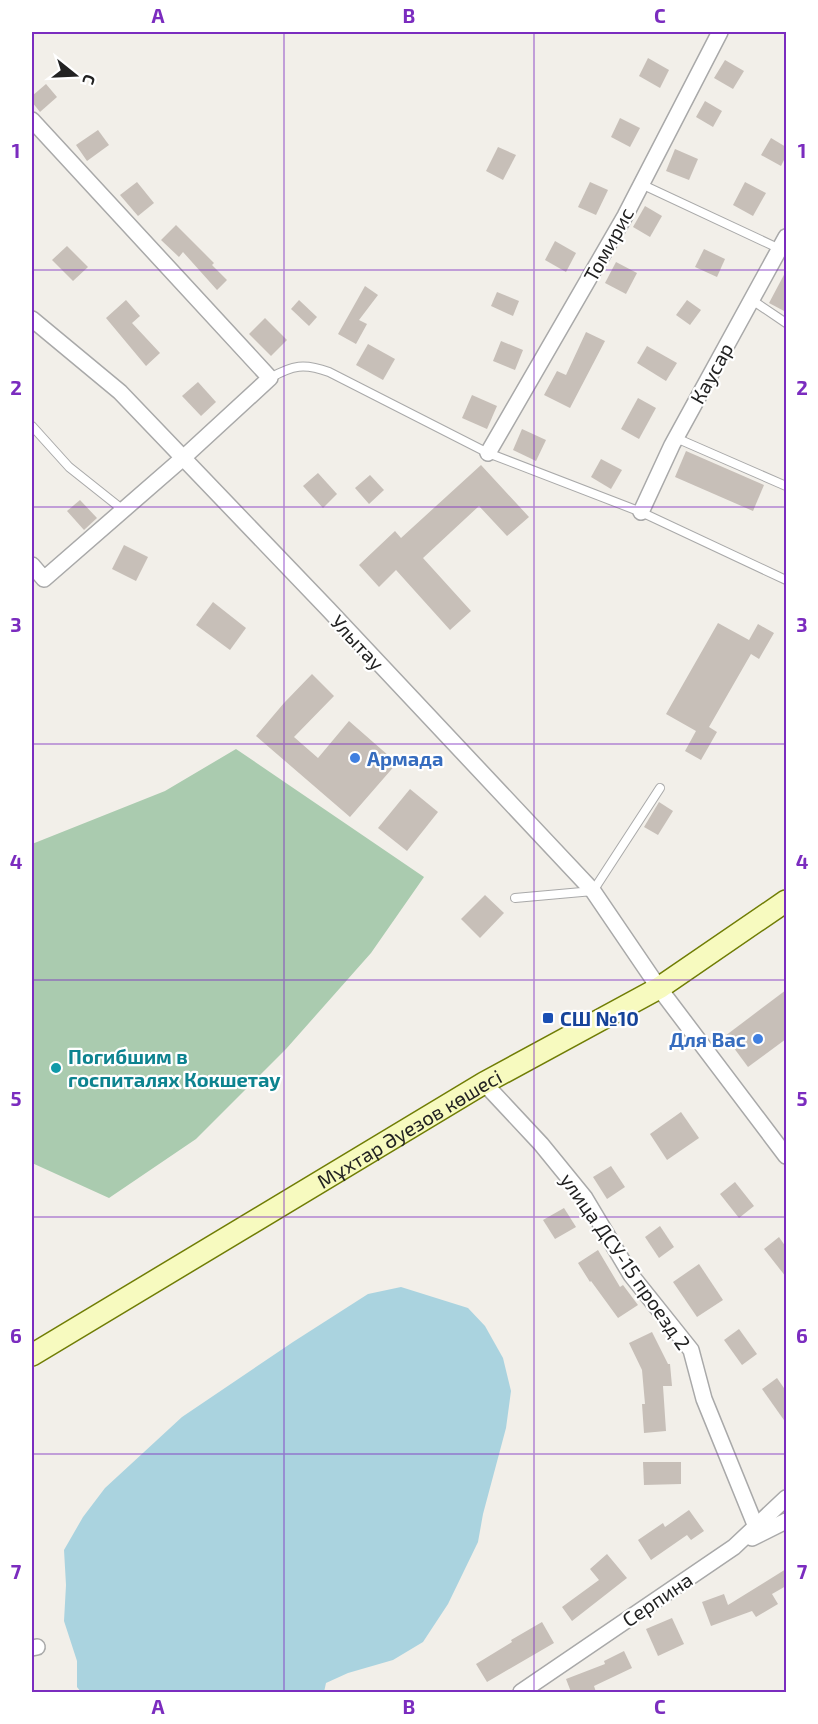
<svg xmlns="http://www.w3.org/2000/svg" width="818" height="1724" font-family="'Exo 2',sans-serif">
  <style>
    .cemetery { fill: #aacbaf }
    .water { fill: #aad3df }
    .building { fill: #c7bfb8 }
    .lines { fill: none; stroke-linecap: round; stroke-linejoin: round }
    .lane-casing { stroke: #a9a9a9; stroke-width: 10 }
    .street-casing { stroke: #a9a9a9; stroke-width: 18 }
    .secondary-casing { stroke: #707d05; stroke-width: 24 }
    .lane { stroke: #fff; stroke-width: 8 }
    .street { stroke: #fff; stroke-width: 15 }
    .secondary { stroke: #f7fabf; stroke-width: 21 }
    .grid { fill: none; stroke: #7b2cbf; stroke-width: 1.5; stroke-opacity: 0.55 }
    .shop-dot { fill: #3f7fe0; stroke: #fff; stroke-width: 2 }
    .transit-dot { fill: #1a4fb4; stroke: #fff; stroke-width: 2 }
    .culture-dot { fill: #0f9aa8; stroke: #fff; stroke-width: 2 }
    .labels { text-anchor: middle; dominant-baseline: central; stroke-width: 4.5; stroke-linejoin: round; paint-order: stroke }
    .street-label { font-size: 20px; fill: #222; stroke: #fff }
    .shop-label { font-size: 20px; font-weight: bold; fill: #366cbe; stroke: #fff; text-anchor: start }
    .transit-label { font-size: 20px; font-weight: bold; fill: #164399; stroke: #fff; text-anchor: start }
    .culture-label { font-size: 20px; font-weight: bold; fill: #0d838f; stroke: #fff; text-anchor: start }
    .neatline { fill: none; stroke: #7b2cbf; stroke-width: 2 }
    .grid-label { font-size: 20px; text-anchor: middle; font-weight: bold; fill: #7b2cbf }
  </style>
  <rect width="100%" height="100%" fill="#f2efe9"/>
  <polygon class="cemetery" points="236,749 424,877 371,953 286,1049 196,1139 109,1198 32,1163 32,844 165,791"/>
  <polygon class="water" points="401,1287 468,1308 485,1326 503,1358 511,1391 506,1428 483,1514 478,1542 448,1604 423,1642 393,1660 348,1673 326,1683 324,1692 81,1692 77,1687 77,1661 64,1621 66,1585 64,1550 83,1517 105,1488 182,1417 293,1342 368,1294"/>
  <g class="building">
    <polygon points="648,58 669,70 660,88 639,76"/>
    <polygon points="725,60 744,71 733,89 714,78"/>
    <polygon points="46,84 57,97 40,112 32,102 32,96"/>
    <polygon points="705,101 722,111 713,127 696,117"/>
    <polygon points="620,118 640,128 630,147 611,137"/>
    <polygon points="98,130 109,145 87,161 76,145"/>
    <polygon points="771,138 786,147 786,156 781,166 761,155"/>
    <polygon points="498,147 516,155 503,180 486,171"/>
    <polygon points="675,149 698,159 689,180 666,171"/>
    <polygon points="137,182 154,203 138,216 120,195"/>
    <polygon points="590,182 608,190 596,215 578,207"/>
    <polygon points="745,182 766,193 753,216 733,205"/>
    <polygon points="645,206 662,216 650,237 633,227"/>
    <polygon points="176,225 214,263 212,265 227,280 217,290 183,252 179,257 161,240"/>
    <polygon points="555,241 576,253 566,272 545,260"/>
    <polygon points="67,246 88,267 73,281 52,260"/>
    <polygon points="704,249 725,259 717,277 695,267"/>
    <polygon points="616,262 637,273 626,294 605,283"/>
    <polygon points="786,271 786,312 769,303"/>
    <polygon points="365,286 378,295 359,320 367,324 356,344 338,334"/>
    <polygon points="497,292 519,301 513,316 491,306"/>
    <polygon points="126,300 140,316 132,323 160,353 146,366 106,318"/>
    <polygon points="299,300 317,317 309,326 291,309"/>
    <polygon points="687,300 701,310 690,325 676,315"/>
    <polygon points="265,318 287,340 271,356 249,334"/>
    <polygon points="586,332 605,341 570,408 544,395 557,371 566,375"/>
    <polygon points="501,341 523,350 515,370 493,361"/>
    <polygon points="368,344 395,359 383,380 356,365"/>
    <polygon points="647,346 677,363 666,381 637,363"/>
    <polygon points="198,382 216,402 201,416 182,396"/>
    <polygon points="472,395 497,406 487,429 462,418"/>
    <polygon points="638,398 656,408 639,439 621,429"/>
    <polygon points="522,429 546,440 536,461 513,450"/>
    <polygon points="686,451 764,485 753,511 675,477"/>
    <polygon points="601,459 622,470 611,489 591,477"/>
    <polygon points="481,465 529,517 507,536 479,506 423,558 471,611 450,630 396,570 379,587 359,565 395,531 401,538"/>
    <polygon points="318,473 337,494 323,508 303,486"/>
    <polygon points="370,475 384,490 369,504 355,488"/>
    <polygon points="80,500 97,518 84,530 67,511"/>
    <polygon points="124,545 148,557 136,581 112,569"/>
    <polygon points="213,602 246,628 230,650 196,625"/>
    <polygon points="718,623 749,640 758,624 774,633 759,659 751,654 709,727 717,732 701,760 685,751 696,731 666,714"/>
    <polygon points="312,674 334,696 294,737 318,758 349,721 397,763 350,817 256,736 284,703"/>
    <polygon points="410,789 438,812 407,851 378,828"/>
    <polygon points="659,802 673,811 658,835 644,827"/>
    <polygon points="485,895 504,913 480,938 461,919"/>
    <polygon points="786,990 786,1039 748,1067 725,1036"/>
    <polygon points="681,1112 699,1138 667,1160 650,1134"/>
    <polygon points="611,1166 625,1187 607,1199 593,1177"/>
    <polygon points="735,1182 754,1206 739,1218 720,1194"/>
    <polygon points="564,1208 576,1227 555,1239 543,1220"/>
    <polygon points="660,1226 674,1247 659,1258 645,1237"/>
    <polygon points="779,1237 786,1247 786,1277 764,1249"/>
    <polygon points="598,1250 620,1287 623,1285 638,1305 618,1318 591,1281 590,1282 578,1263"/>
    <polygon points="699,1264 723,1300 697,1317 673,1282"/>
    <polygon points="739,1329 757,1354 742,1365 724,1340"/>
    <polygon points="652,1332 668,1364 670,1364 672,1386 663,1386 666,1431 644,1433 642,1404 645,1404 642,1370 629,1343"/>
    <polygon points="777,1378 786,1391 786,1423 762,1389"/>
    <polygon points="643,1462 681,1462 681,1484 644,1485"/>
    <polygon points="689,1510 704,1531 691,1540 687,1535 651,1560 638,1540 663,1523 665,1527"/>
    <polygon points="607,1554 627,1578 572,1621 562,1607 599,1580 590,1569"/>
    <polygon points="786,1569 786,1586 772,1594 778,1604 756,1617 752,1611 711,1626 702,1602 724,1594 728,1605"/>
    <polygon points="672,1618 684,1644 658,1656 646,1629"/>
    <polygon points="542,1622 554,1643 487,1682 476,1664 512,1642 511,1640"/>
    <polygon points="624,1651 632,1668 594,1686 596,1692 571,1692 566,1679 605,1664 604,1661"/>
  </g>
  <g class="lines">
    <defs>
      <g id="lane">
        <polyline points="641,184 780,249"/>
        <polyline points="752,300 786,323"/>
        <path d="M270 378C293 365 304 363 329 372L488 453 641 512 786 580"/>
        <polyline points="32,426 69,467 123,510"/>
        <polyline points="676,438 786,486"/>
        <polyline points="515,898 593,891 660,788"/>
      </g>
      <g id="street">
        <polyline points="32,120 270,378 183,458 44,579 32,565"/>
        <polyline points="32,319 120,392 328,609 593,891 659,988 786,1156"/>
        <polyline points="488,453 625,216 720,32"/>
        <polyline points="641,512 672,445 786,237"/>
        <polyline points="484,1083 541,1144 585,1198 631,1275 691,1350 704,1399 756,1527"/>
        <polyline points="752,1538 786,1521"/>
        <polyline points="32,1648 37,1647"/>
        <polyline points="521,1692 734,1547 786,1498"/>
      </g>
      <g id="secondary">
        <path id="s1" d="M32 1355 484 1083 659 988 786 901"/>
      </g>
    </defs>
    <use href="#lane" class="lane-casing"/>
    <use href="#street" class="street-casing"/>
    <use href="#secondary" class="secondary-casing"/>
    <use href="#lane" class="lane"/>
    <use href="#street" class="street"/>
    <use href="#secondary" class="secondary"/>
  </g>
  <path class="grid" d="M284 32V1692M534 32V1692M32 270H786M32 507H786M32 744H786M32 980H786M32 1217H786M32 1454H786"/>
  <g class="shop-dot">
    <circle cx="355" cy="758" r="6"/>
    <circle cx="758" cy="1039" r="6"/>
  </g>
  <rect class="transit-dot" x="542" y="1012" width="12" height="12" rx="3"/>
  <circle class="culture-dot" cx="56" cy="1068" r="6"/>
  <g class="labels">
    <g class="street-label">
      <text transform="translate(608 244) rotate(-61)">Томирис</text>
      <text transform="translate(711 373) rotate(-61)">Каусар</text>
      <text transform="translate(358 642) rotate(47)">Улытау</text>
      <text stroke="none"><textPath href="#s1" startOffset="440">Мұхтар Әуезов көшесі</textPath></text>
      <text transform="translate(626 1261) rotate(55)">улица ДСУ-15 проезд 2</text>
      <text transform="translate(657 1599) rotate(-34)">Серпина</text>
    </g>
    <g class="shop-label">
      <text x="367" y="758">Армада</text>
      <text x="746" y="1039" text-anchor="end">Для Вас</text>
    </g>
    <g class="transit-label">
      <text x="560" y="1018">СШ №10</text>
    </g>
    <g class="culture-label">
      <text x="68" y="1056">Погибшим в<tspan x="68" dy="23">госпиталях Кокшетау</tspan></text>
    </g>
  </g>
  <rect width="818" height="1724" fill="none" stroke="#ffffff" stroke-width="66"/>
  <g transform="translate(75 75) rotate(108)" stroke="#ffffff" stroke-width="4.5" paint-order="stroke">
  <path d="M0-4.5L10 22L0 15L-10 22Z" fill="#222222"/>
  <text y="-9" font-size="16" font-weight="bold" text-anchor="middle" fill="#222222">С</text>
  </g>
  <rect x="33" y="33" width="752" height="1658" class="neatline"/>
  <g class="grid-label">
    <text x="158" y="23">A</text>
    <text x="409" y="23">B</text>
    <text x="660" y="23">C</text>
    <text x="16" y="158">1</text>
    <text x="802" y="158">1</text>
    <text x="16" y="395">2</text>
    <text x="802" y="395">2</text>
    <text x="16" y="632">3</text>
    <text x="802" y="632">3</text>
    <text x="16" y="869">4</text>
    <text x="802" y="869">4</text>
    <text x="16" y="1106">5</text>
    <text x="802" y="1106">5</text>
    <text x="16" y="1343">6</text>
    <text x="802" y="1343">6</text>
    <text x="16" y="1579">7</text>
    <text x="802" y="1579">7</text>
    <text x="158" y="1714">A</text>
    <text x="409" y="1714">B</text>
    <text x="660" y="1714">C</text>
  </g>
</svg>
